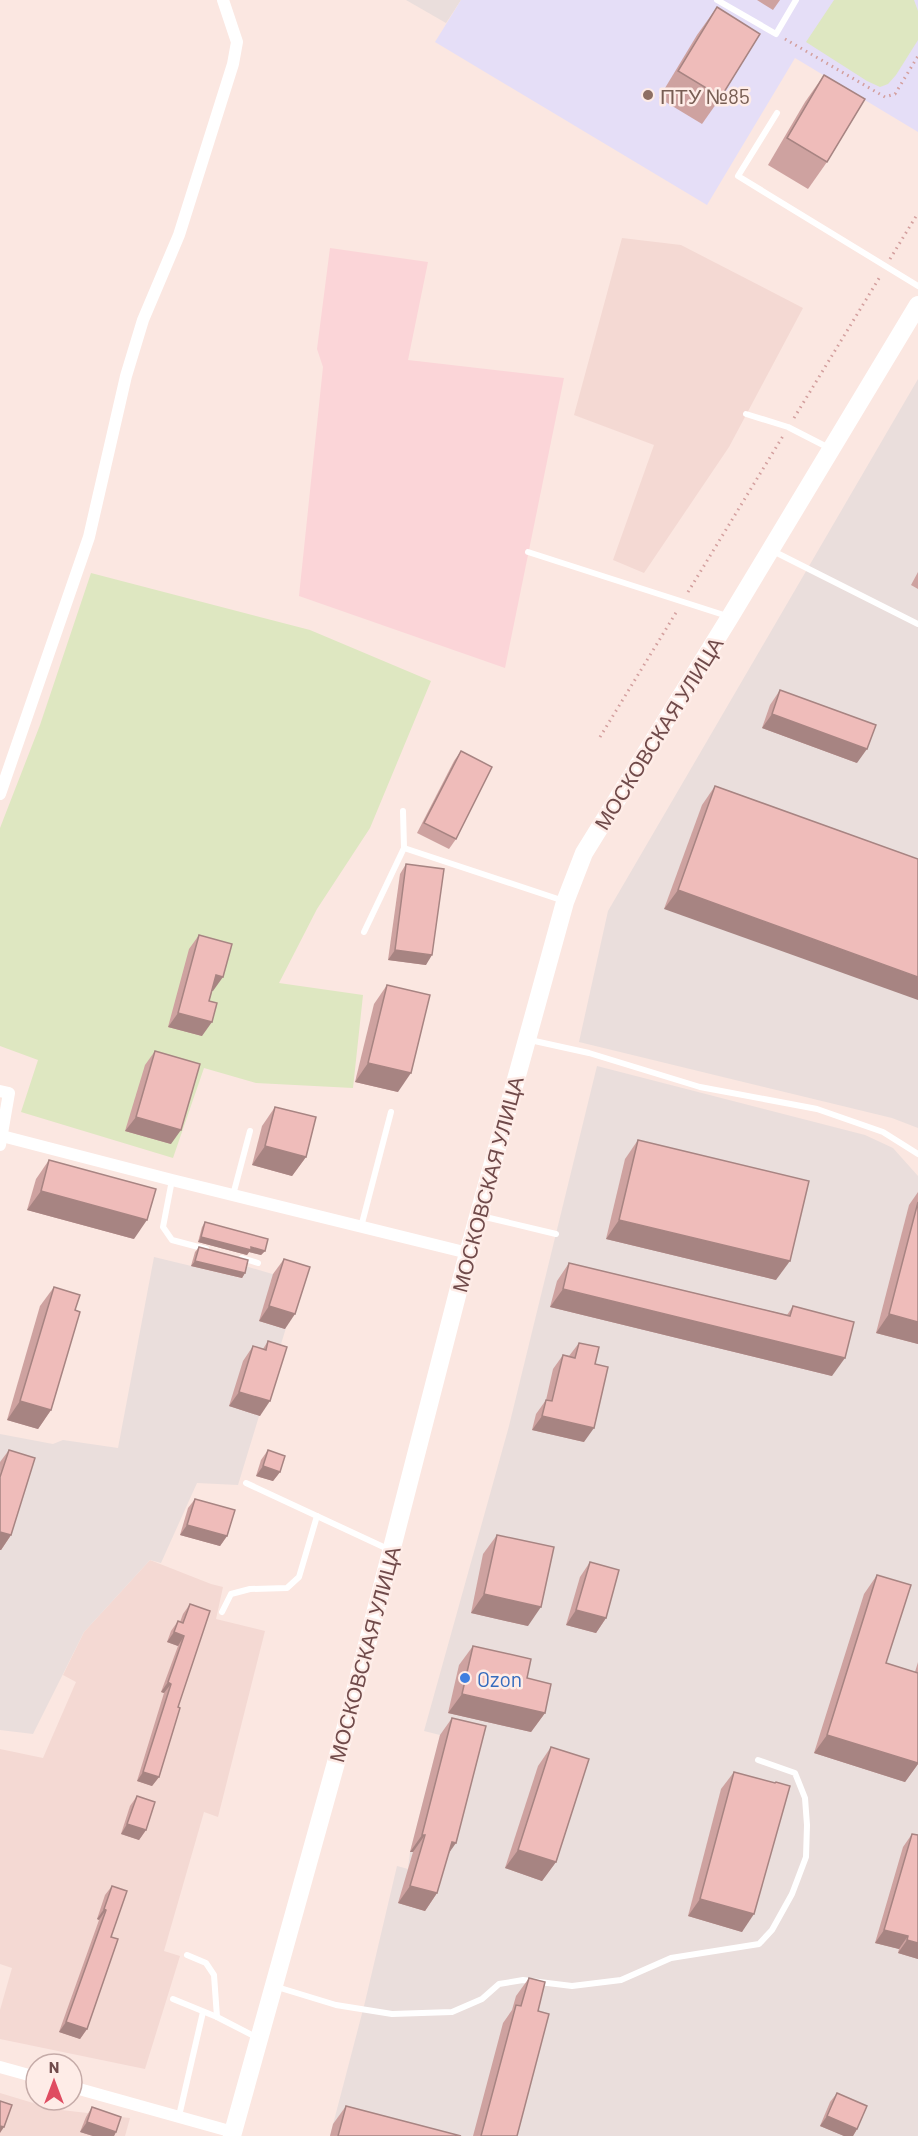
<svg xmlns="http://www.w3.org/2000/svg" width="918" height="2136" font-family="Barlow,sans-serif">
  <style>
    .residential { fill: #f4d9d3 }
    .commercial { fill: #fbd5d8 }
    .industrial { fill: #eadedc }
    .education { fill: #e5def7 }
    .green { fill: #dee7c1 }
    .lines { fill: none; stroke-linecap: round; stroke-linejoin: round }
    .path { stroke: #d39f9e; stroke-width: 3; stroke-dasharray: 1.5 4.5; stroke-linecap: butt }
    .service { stroke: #fff; stroke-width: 6 }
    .minor { stroke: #fff; stroke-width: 12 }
    .secondary { stroke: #fff; stroke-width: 18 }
    .wall { fill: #cea2a0 }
    .shaded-wall { fill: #a78482 }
    .building { fill: #efbcba; stroke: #a78482; stroke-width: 1.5 }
    .education-dot { fill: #8d6e63; stroke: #feece7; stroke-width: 2 }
    .shop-dot { fill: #3f7fe0; stroke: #feece7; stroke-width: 2 }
    .labels { text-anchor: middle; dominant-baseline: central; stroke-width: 5; stroke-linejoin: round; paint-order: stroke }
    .education-label { font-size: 21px; fill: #785e54; stroke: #feece7; text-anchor: start }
    .street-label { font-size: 21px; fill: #704a4a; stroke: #feece7 }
    .shop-label { font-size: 21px; fill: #366cbe; stroke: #feece7; text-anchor: start }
  </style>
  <rect width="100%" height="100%" fill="#fbe7e1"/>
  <g class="residential">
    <polygon points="622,238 681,245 803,308 729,447 644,573 613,560 654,445 574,415"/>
    <polygon points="150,1560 211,1584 223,1587 216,1619 265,1631 218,1817 204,1812 164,1951 180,1956 145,2069 0,2039 0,2010 12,1968 0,1964 0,1749 43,1758 76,1682 63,1675 84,1632"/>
    <polygon points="0,2093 53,2109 130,2118 125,2136 0,2136"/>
  </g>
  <polygon class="commercial" points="330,248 428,262 408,360 564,378 505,668 299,596 323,367 317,349"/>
  <g class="industrial">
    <polygon points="406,0 461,0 446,23"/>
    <polygon points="918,379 918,1128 892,1118 579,1042 608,911"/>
    <polygon points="597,1066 865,1135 893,1148 918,1176 918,2136 330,2136 365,2002 397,1866 408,1869 410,1852 440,1735 424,1731 509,1426"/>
    <polygon points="154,1257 241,1278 245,1266 300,1282 238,1485 197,1483 161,1563 150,1560 84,1632 33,1734 0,1730 0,1434 53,1444 63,1440 118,1448"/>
  </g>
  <polygon class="education" points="461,0 918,0 918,132 795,58 707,205 435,42"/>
  <g class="green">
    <polygon points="834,0 914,0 918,11 918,40 896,75 888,84 880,87 867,81 806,42"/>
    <polygon points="91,573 310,630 431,681 370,828 317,909 279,983 363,995 353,1088 256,1083 204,1068 173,1158 21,1112 38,1060 0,1046 0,828 40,725"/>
  </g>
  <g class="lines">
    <g class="path">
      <polyline points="785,39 885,97 895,94 918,56"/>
      <polyline points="890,259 918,213"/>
      <polyline points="794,418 881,275"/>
      <polyline points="688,592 783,436"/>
      <polyline points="600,737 677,611"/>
    </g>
    <g class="service">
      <polyline points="717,0 776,34 796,0"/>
      <polyline points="777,113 738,176 918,286"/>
      <polyline points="746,414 788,427 829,448"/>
      <polyline points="771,550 918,624"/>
      <polyline points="528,552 727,616"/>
      <polyline points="403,811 404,848 564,901"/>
      <polyline points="364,932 404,848"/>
      <polyline points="530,1040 589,1053 700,1087 817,1109 883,1132 918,1154"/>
      <polyline points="172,1180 163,1227 172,1240 206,1249"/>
      <polyline points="233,1195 250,1131"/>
      <polyline points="481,1216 556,1234"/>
      <polyline points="361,1227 391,1112"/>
      <polyline points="242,1258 258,1263"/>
      <polyline points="246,1483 390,1550"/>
      <polyline points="222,1612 231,1594 250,1589 287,1588 299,1577 317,1516"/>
      <polyline points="187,1955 206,1963 214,1975 217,2017 256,2037"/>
      <polyline points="277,1987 336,2005 392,2014 452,2012 482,1999 499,1984 523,1980 572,1986 621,1980 671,1958 759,1944 772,1930 792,1894 806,1857 807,1825 805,1798 795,1773 758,1760"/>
      <polyline points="173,1999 217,2017"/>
      <polyline points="179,2116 203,2012"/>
    </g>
    <g class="minor">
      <polyline points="0,794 89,537 126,376 143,320 179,235 233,64 237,42 223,0"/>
      <polyline points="0,1091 9,1093 0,1145"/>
      <polyline points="2,1136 172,1180 468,1253"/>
      <polyline points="0,2067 36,2077"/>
      <polyline points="72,2087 233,2132"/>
    </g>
    <polyline class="secondary" points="232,2136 344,1734 468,1253 565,902 584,853 730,617 918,305"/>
  </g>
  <g class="wall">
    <polygon points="757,0 780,0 773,10"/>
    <polygon points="717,7 721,97 702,124 659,98 697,35"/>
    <polygon points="824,75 827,162 808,189 768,165 805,102"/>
    <polygon points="918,572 918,589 911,585"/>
    <polygon points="780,690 857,763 762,728 770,705"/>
    <polygon points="461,751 456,839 449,849 417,833 454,761"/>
    <polygon points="715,786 918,859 664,909 702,805"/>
    <polygon points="406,864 426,965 388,960 400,874"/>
    <polygon points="199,935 213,991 212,991 209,1001 202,1036 168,1027 189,949"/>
    <polygon points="387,985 398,1092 355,1082 374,1004"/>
    <polygon points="155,1051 171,1144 125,1131 145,1065"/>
    <polygon points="275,1107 306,1157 292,1176 252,1165 262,1126"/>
    <polygon points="638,1140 776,1280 606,1239 625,1159"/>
    <polygon points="49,1160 134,1239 27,1210 36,1179"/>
    <polygon points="918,1192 918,1344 876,1333 909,1205"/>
    <polygon points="205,1222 265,1251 261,1255 249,1252 247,1255 198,1242 202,1227"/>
    <polygon points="199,1247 245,1273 242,1278 191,1266 195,1252"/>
    <polygon points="284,1259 285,1329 259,1321 273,1274"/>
    <polygon points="569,1263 787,1315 793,1306 832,1376 550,1307 557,1281"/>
    <polygon points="54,1287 75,1310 51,1410 38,1429 7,1420 40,1306"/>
    <polygon points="268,1341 260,1416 229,1406 243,1361 253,1346 263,1349"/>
    <polygon points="579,1343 595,1364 584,1442 532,1430 536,1414 546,1400 553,1369 563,1355 569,1356"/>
    <polygon points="9,1450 11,1535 1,1550 0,1462"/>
    <polygon points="268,1450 280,1472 273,1481 256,1476 261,1460"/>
    <polygon points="195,1499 227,1536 220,1546 180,1535 188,1508"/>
    <polygon points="497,1535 528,1626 471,1613 483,1554"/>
    <polygon points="590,1562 606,1618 596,1633 566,1625 580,1577"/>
    <polygon points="877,1575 886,1663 915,1672 918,1662 918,1764 905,1782 814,1753 864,1594"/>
    <polygon points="190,1604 178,1707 159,1777 152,1786 137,1781 164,1693 161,1692 178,1646 167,1642 171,1631 178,1621 180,1622 183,1614"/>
    <polygon points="473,1646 527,1678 545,1713 531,1732 448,1713 459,1665"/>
    <polygon points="452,1718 437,1893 425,1911 398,1903 413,1852 410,1852 440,1735"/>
    <polygon points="551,1747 556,1862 542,1881 505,1868 538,1766"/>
    <polygon points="734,1772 775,1783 742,1932 688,1916 721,1789"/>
    <polygon points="137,1796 146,1830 139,1840 121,1834 130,1806"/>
    <polygon points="912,1834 918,1835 918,1959 898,1953 899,1949 875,1943 903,1847"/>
    <polygon points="112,1886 87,2029 80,2039 59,2032 99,1920 97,1919 105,1895"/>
    <polygon points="529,1978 538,2011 517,2136 473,2136 503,2023 512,2010 516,1996"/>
    <polygon points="837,2093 857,2129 853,2136 844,2136 820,2126 830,2102"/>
    <polygon points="346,2106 461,2136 330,2136 333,2124"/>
    <polygon points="92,2107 116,2132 114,2136 93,2136 80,2132 86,2117"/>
  </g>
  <g class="shaded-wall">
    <polygon points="772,714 867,749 857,763 762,728"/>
    <polygon points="678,890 918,977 918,1000 664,909"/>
    <polygon points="395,950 432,955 426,965 388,960"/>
    <polygon points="216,975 223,977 213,991 206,989"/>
    <polygon points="178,1013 212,1022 202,1036 168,1027"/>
    <polygon points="368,1063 411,1073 398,1092 355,1082"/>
    <polygon points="136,1117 181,1130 171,1144 125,1131"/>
    <polygon points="265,1146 306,1157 292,1176 252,1165"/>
    <polygon points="41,1191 147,1220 134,1239 27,1210"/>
    <polygon points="619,1220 790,1261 776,1280 606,1239"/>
    <polygon points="201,1237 251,1247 265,1251 261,1255 249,1252 247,1255 198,1242"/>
    <polygon points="195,1261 245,1273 242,1278 191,1266"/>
    <polygon points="563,1289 845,1358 832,1376 550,1307"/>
    <polygon points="269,1306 295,1314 285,1329 259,1321"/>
    <polygon points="889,1314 918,1322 918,1344 876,1333"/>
    <polygon points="239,1392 270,1401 260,1416 229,1406"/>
    <polygon points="20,1401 51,1410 38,1429 7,1420"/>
    <polygon points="542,1416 594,1428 584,1442 532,1430"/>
    <polygon points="263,1466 280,1472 273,1481 256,1476"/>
    <polygon points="187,1525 227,1536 220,1546 180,1535"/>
    <polygon points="0,1532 11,1535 1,1550 0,1550"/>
    <polygon points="484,1594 541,1607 528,1626 471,1613"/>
    <polygon points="576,1610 606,1618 596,1633 566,1625"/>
    <polygon points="174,1632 184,1636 178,1646 167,1642"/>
    <polygon points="168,1682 171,1684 164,1693 161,1692"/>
    <polygon points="462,1694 545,1713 531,1732 448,1713"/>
    <polygon points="827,1735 918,1763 918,1764 905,1782 814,1753"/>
    <polygon points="143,1772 159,1777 152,1786 137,1781"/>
    <polygon points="127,1824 146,1830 139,1840 121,1834"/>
    <polygon points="422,1835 425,1835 413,1852 410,1852"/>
    <polygon points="452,1842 456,1843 444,1860"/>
    <polygon points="518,1850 556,1862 542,1881 505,1868"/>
    <polygon points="410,1886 437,1893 425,1911 398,1903"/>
    <polygon points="700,1899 754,1914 742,1932 688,1916"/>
    <polygon points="104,1909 106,1910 99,1920 97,1919"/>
    <polygon points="884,1930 908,1936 899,1949 875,1943"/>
    <polygon points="907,1940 918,1943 918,1959 898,1953"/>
    <polygon points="66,2022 87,2029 80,2039 59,2032"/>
    <polygon points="827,2116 857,2129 853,2136 844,2136 820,2126"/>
    <polygon points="87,2122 116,2132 114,2136 93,2136 80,2132"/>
    <polygon points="0,2126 4,2127 0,2133"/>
  </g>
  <g class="building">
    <polygon points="717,7 760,34 721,97 678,71"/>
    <polygon points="824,75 865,99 827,162 787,138"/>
    <polygon points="780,690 876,725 867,749 772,714"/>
    <polygon points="461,751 492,767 456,839 424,823"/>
    <polygon points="715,786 918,859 918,977 678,890"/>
    <polygon points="406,864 444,869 432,955 395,950"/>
    <polygon points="199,935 232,944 223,977 216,975 209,1001 217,1003 212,1022 178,1013"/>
    <polygon points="387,985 430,995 411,1073 368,1063"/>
    <polygon points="155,1051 200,1064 181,1130 136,1117"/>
    <polygon points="275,1107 316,1117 306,1157 265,1146"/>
    <polygon points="638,1140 809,1181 790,1261 619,1220"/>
    <polygon points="49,1160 156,1189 147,1220 41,1191"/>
    <polygon points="918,1202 918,1322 889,1314"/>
    <polygon points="205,1222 268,1239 265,1251 251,1247 251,1250 201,1237"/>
    <polygon points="199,1247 248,1260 245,1273 195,1261"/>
    <polygon points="284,1259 310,1267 295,1314 269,1306"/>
    <polygon points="569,1263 790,1316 793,1306 854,1322 845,1358 563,1289"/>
    <polygon points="54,1287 80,1295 75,1310 80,1312 51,1410 20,1401"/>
    <polygon points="268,1341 287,1347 270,1401 239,1392 253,1346 266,1350"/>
    <polygon points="579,1343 599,1347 595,1364 608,1367 594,1428 542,1416 546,1400 552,1401 563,1355 575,1358"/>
    <polygon points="9,1450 35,1458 11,1535 0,1532 0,1477"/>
    <polygon points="268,1450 285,1456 280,1472 263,1466"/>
    <polygon points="195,1499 235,1510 227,1536 187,1525"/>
    <polygon points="497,1535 554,1547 541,1607 484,1594"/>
    <polygon points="590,1562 619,1570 606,1618 576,1610"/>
    <polygon points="877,1575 911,1585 886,1663 918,1673 918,1763 827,1735"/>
    <polygon points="190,1604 210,1611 178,1707 180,1708 159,1777 143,1772 171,1684 168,1682 184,1636 174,1632 178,1621 183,1623"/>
    <polygon points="473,1646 531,1659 527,1678 551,1684 545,1713 462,1694"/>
    <polygon points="452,1718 486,1726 456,1843 452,1842 437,1893 410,1886 425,1835 422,1835"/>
    <polygon points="551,1747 589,1759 556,1862 518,1850"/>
    <polygon points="734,1772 775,1783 776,1782 790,1786 754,1914 700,1899"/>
    <polygon points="137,1796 155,1802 146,1830 127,1824"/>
    <polygon points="912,1834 918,1835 918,1943 907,1940 908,1936 884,1930"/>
    <polygon points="112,1886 127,1891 111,1937 118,1939 87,2029 66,2022 106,1910 104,1909"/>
    <polygon points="529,1978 545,1982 538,2011 549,2014 517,2136 481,2136 516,2005 521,2006"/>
    <polygon points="837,2093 867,2106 857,2129 827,2116"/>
    <polygon points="0,2101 12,2105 4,2127 0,2126"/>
    <polygon points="346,2106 461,2136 338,2136"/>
    <polygon points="92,2107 121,2117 116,2132 87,2122"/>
  </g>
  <circle class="education-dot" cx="648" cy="95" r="6"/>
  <circle class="shop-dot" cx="465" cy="1678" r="6"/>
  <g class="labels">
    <g class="education-label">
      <text x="660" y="95">ПТУ №85</text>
    </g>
    <g class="street-label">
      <text transform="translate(658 733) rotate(-58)">МОСКОВСКАЯ УЛИЦА</text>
      <text transform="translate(487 1184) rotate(-75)">МОСКОВСКАЯ УЛИЦА</text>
      <text transform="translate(364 1654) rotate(-75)">МОСКОВСКАЯ УЛИЦА</text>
    </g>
    <g class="shop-label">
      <text x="477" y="1678">Ozon</text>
    </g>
  </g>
  <g transform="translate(54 2082)"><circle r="28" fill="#feece7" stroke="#c5aba8" stroke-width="1.5"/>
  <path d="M0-4.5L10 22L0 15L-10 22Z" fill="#df4c61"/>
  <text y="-9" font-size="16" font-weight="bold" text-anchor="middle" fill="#704a4a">N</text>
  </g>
</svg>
